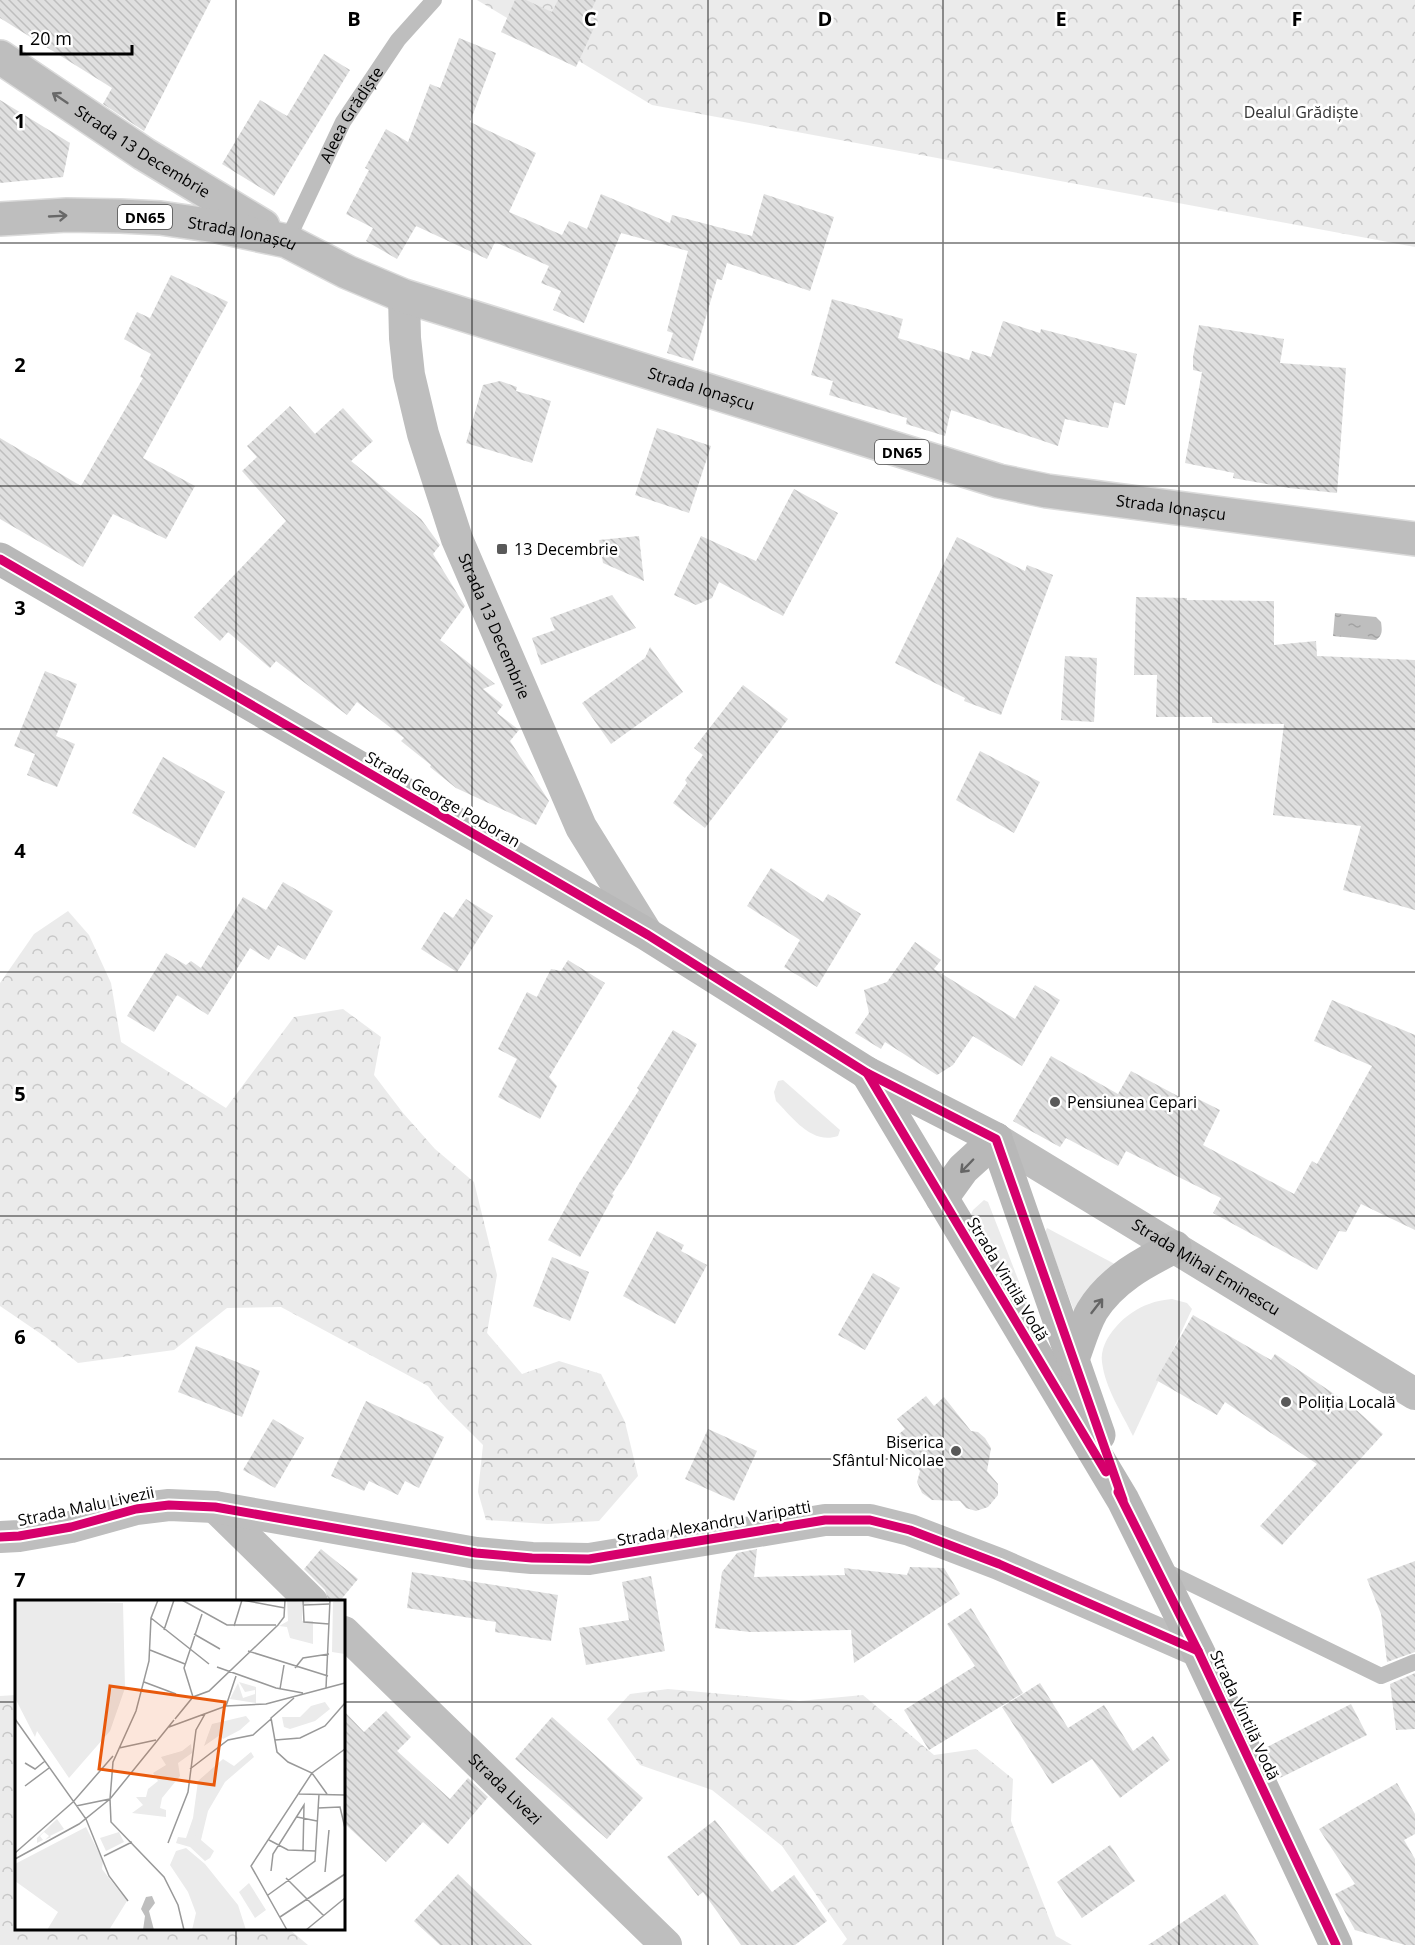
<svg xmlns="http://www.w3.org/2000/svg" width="1415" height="1945" font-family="'Open Sans',sans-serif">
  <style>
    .green { fill: #ebebeb }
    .forest { fill: url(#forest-crowns) }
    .water { fill: url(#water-ripples) }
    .building { fill: url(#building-back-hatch) }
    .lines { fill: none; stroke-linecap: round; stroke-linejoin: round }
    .primary-casing { stroke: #dbdbdb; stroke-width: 36 }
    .service { stroke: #bebebe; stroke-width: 16 }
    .minor { stroke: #bebebe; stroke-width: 32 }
    .secondary { stroke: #b8b8b8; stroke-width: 33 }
    .primary { stroke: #bebebe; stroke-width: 33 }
    .cycleway-casing { stroke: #fff; stroke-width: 13 }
    .cycleway { stroke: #d6006c; stroke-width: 9 }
    .oneway { stroke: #686868 }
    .oneway2 { stroke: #656565 }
    .grid { fill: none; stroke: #000; stroke-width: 1.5; stroke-opacity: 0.55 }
    .poi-dot { fill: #595959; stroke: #fff; stroke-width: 2 }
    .labels { text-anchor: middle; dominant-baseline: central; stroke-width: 5; stroke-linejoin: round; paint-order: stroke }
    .shield { fill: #fff; stroke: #4c4c4c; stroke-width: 1.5 }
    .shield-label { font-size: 15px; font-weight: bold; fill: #000 }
    .park-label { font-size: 16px; fill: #323232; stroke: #fff }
    .street-label { font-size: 16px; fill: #000; stroke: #fff }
    .poi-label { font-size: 16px; fill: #000; stroke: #fff; text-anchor: start }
    .inset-road { fill: none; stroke: #999; stroke-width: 1.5 }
    .view { fill: #e8590c; fill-opacity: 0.15; stroke: #e8590c; stroke-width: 3 }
    .inset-edge { fill: none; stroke: #000; stroke-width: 3 }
    .grid-label { font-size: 20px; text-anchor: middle; font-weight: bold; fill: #000; stroke: #fff; stroke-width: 5; stroke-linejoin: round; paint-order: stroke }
  </style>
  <defs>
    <pattern id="forest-crowns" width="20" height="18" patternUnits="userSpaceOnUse" patternTransform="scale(1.5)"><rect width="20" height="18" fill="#ebebeb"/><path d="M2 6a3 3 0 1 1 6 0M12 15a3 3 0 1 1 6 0" fill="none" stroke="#c8c8c8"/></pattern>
    <pattern id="water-ripples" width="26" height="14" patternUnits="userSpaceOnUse" patternTransform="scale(1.5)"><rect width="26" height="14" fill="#bebebe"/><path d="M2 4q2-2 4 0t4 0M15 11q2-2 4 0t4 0" fill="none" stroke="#a2a2a2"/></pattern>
    <pattern id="building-back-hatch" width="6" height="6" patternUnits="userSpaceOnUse" patternTransform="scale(1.5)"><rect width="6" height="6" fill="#dfdfdf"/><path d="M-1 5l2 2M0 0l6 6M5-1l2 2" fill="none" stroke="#bebebe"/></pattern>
  </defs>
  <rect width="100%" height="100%" fill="#fff"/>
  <g class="green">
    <path d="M783 1080 840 1130 838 1136C812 1145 793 1118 776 1101L774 1092 778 1081Z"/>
    <polygon points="984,1200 988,1202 1037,1328 969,1219 973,1210"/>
    <polygon points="1047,1228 1124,1269 1074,1311 1045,1232"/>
    <path d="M1172 1299 1187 1303 1192 1309 1133 1436C1122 1413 1105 1388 1102 1362 1099 1338 1127 1311 1149 1304 1156 1301 1164 1300 1172 1299Z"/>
  </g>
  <g class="forest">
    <polygon points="477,0 1415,0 1415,247 652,105"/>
    <path d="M68 911 89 935 111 983 121 1042 226 1108 294 1017 343 1009 381 1037 374 1075 403 1113 435 1149 474 1182 497 1275 487 1333 522 1374 559 1361 601 1374 625 1422 638 1476 599 1521 548 1524 486 1520 478 1492 483 1445C464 1425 443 1408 428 1386L281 1307 227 1308 174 1350 78 1363 47 1338 0 1306V983L34 934Z"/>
    <polygon points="668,1689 799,1701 863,1695 934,1755 976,1749 1013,1779 1011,1821 1056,1936 1072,1945 842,1945 847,1939 782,1846 712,1790 640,1765 607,1719 630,1694"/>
    <polygon points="16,1695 16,1928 289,1929 308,1945 0,1945 0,1696"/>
  </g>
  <path class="water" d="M1335 613 1376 617 1381 622C1382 630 1383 635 1376 640L1333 636Z"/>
  <g class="building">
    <polygon points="0,0 211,0 144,131 103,104 112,88 0,18"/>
    <polygon points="515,0 526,0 552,12 558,0 596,0 589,15 598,19 576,67 501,32"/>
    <polygon points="459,38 496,53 470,122 536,153 509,212 562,235 569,221 587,229 601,194 670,223 672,215 752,236 764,194 834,217 810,291 727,263 722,280 717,279 693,361 667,353 673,333 667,331 688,251 621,233 584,323 553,310 561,291 541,283 549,266 495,242 487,259 416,226 397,259 366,241 373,228 346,214 369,170 365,168 386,129 408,142 430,84 440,88"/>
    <polygon points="324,54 350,70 274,196 222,164 260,100 287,116"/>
    <polygon points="0,100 70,143 63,177 0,183"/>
    <polygon points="171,275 228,302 143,458 195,486 166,539 113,514 83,567 0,519 0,438 81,486 143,378 140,377 151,354 124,339 137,312 150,318"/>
    <polygon points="832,299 903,319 898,338 969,360 972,351 991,357 1003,321 1040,333 1041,329 1137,354 1125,405 1114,402 1108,428 1065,419 1058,446 951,410 945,436 906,424 907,418 829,395 833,381 811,375"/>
    <polygon points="1199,325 1284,339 1280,363 1346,368 1337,493 1289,488 1233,478 1234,473 1185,463 1202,372 1193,370 1193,357"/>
    <polygon points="500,381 517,387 516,391 551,401 532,463 466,443 483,385"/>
    <polygon points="290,406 315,434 343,408 373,441 351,461 421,519 440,545 433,554 465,606 440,640 495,684 483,689 503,705 497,713 519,730 510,741 549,801 536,825 456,788 430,767 431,765 401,741 404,738 357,702 347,715 276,661 270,668 228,632 220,641 194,617 286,521 242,471 257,457 247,446"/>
    <polygon points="657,428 711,446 689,513 635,495"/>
    <polygon points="794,489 838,513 783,616 719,582 712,598 696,605 674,595 701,536 756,561"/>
    <polygon points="639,536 644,581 603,563 599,540"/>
    <polygon points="957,537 1025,571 1027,565 1053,575 1001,715 964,701 965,698 895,663"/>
    <polygon points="612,595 636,628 541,665 532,638 555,630 550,618"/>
    <polygon points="1136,597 1187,598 1187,600 1274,601 1274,645 1316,641 1317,656 1415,660 1415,910 1343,890 1361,826 1273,815 1284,724 1212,723 1212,717 1156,717 1157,675 1134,675"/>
    <polygon points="650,647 683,692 611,744 582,703 645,658"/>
    <polygon points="1065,656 1097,658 1094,722 1061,720"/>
    <polygon points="45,671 77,684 56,736 75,744 57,787 27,775 35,754 14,746"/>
    <polygon points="743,685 788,719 705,828 673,803 687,783 685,780 703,755 694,748"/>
    <polygon points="980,751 1040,782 1014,833 956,800"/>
    <polygon points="163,757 225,792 195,848 132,813"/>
    <polygon points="771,868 823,902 828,894 861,914 817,987 784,967 800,940 747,906"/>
    <polygon points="283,882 333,911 305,960 278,945 269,960 250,948 208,1015 177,995 154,1032 127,1016 166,953 186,965 191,961 201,968 243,897 266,910"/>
    <polygon points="466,899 493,916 457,972 421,949 444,912 453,918"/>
    <polygon points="915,942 941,960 934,969 1015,1019 1035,985 1060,1000 1022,1066 973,1036 953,1065 937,1075 885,1042 881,1049 855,1033 869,1013 864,990 887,982"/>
    <polygon points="568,960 605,983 549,1077 557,1086 540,1119 498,1097 517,1059 498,1049 527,992 537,997 551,969 561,971"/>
    <polygon points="1332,1000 1415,1035 1415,1230 1361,1204 1346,1232 1339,1231 1317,1270 1213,1213 1221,1198 1126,1151 1118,1166 1066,1138 1060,1147 1013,1121 1051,1056 1118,1094 1131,1071 1189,1102 1192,1096 1220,1110 1203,1145 1294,1194 1312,1161 1317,1164 1372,1066 1314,1041"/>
    <polygon points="673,1030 697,1044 629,1168 612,1194 614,1195 580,1257 548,1240 578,1185 639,1090 637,1088"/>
    <polygon points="657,1231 684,1245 681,1251 707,1265 675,1324 623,1296"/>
    <polygon points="552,1257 589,1272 570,1321 533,1306"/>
    <polygon points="873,1273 900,1288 865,1350 838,1335"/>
    <polygon points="1193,1315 1271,1360 1275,1354 1352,1406 1383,1434 1282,1545 1260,1526 1317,1464 1225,1402 1217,1415 1156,1380"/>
    <polygon points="196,1346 260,1371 242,1417 178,1392"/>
    <polygon points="926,1396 934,1406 944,1397 971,1431 978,1432 985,1438 991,1448 987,1471 998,1484 998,1495 988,1507 976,1511 966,1508 960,1501 932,1500 922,1493 917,1482 920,1471 894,1438 905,1429 897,1419"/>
    <polygon points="366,1401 444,1437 419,1488 405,1481 398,1495 369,1481 364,1491 331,1476"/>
    <polygon points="273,1419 304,1438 275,1488 243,1470"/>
    <polygon points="708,1429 757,1451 734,1501 685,1479"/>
    <polygon points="321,1549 358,1579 339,1602 329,1602 325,1590 304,1569"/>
    <polygon points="757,1549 754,1577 845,1575 844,1568 907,1575 910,1567 944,1568 960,1594 854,1663 851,1630 750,1632 715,1628 722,1572 737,1553"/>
    <polygon points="1415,1561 1415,1652 1387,1662 1381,1614 1367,1579"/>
    <polygon points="412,1572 558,1595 551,1641 495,1632 496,1622 407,1608"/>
    <polygon points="651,1576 665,1651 586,1665 579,1628 629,1620 622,1582"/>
    <polygon points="971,1608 1023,1693 929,1750 904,1710 975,1666 947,1624"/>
    <polygon points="1415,1673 1415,1729 1396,1730 1390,1684"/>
    <polygon points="1040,1683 1068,1728 1104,1705 1133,1751 1153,1736 1170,1760 1120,1798 1092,1759 1052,1784 1002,1707"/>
    <polygon points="1351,1704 1367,1735 1280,1778 1265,1748"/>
    <polygon points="344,1711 364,1732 386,1711 411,1737 397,1751 450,1799 468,1778 488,1797 448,1844 423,1822 386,1862 344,1823"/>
    <polygon points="552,1717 643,1798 607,1839 515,1759"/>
    <polygon points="1397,1783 1415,1814 1415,1834 1404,1840 1415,1859 1415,1945 1405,1945 1355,1930 1335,1894 1355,1884 1319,1829"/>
    <polygon points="715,1820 772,1892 794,1875 827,1921 795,1945 741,1945 703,1892 698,1896 667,1857"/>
    <polygon points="1110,1845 1135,1881 1082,1918 1057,1882"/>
    <polygon points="458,1874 532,1945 440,1945 414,1921"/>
    <polygon points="1225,1894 1259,1945 1148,1945"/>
  </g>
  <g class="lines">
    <defs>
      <g id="primary">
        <path id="s5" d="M0 57 144 154 263 226"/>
        <path id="s6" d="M0 219 67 215 120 216 160 218 216 226 287 241 347 272 404 296 999 481 1047 491 1415 539"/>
      </g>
    </defs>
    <use href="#primary" class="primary-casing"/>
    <g class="service">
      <path id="s1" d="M287 241 343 122 398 40 434 0"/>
      <polyline points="1161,1569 1381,1676 1415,1662"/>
    </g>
    <g class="minor">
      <path id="s2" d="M404 296 405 338 409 375 423 434 457 539 581 827 648 935"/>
      <path id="s3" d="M996 1139 1415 1394"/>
      <polyline points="215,1507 312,1602"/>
      <polyline points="0,1537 19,1536 71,1527 136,1509 169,1505 215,1507 476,1553 532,1558 589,1559 825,1520 870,1520 910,1530 999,1564 1198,1651"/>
      <path id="s4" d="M344 1632 666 1945"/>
    </g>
    <g class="secondary">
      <polyline points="0,559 648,935 867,1073 996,1139"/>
      <polyline points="867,1073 1123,1500 1198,1651 1336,1945"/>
      <polyline points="996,1139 1099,1435"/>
      <polyline points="942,1198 963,1169 996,1139"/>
      <path d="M1073 1359C1079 1343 1084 1325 1092 1311 1111 1280 1144 1262 1175 1247"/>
    </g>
    <use href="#primary" class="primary"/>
    <defs>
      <g id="cycleway">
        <polyline points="0,559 648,935 867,1073 996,1139 1123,1500"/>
        <polyline points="867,1073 1106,1472"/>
        <polyline points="1118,1492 1198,1651 1336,1945"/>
        <polyline points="0,1537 19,1536 71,1527 136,1509 169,1505 215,1507 476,1553 532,1558 589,1559 825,1520 870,1520 910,1530 999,1564 1198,1651"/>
      </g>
    </defs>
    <use href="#cycleway" class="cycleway-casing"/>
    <use href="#cycleway" class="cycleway"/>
  </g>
  <defs><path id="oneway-shaft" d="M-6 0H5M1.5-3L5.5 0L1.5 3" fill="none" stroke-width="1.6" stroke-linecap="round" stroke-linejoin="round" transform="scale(1.5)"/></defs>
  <g class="oneway">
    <use href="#oneway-shaft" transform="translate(60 98) rotate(-146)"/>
    <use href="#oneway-shaft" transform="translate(58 216) rotate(-3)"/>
  </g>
  <g class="oneway2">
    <use href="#oneway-shaft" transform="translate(967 1166) rotate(134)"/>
    <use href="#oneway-shaft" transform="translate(1097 1306) rotate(-52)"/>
  </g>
  <path class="grid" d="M236 0V1602M472 0V1945M708 0V1945M943 0V1945M1179 0V1945M0 243H1415M0 486H1415M0 729H1415M0 972H1415M0 1216H1415M0 1459H1415M0 1702H16M344 1702H1415M236 1928V1945"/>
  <g class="poi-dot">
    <rect x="496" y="543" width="12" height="12" rx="3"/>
    <circle cx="1055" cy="1102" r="6"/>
    <circle cx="1286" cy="1402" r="6"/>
    <circle cx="956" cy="1451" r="6"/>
  </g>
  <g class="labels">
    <g class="shield">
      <rect x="118" y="205" width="54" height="24" rx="4.5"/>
      <rect x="875" y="440" width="54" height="24" rx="4.5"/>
    </g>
    <g class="shield-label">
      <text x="145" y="217">DN65</text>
      <text x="902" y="452">DN65</text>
    </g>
    <g class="park-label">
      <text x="1301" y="112">Dealul Grădiște</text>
    </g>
    <g class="street-label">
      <text stroke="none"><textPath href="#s1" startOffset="142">Aleea Grădiște</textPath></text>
      <text stroke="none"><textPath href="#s5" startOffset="171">Strada 13 Decembrie</textPath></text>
      <text stroke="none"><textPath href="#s6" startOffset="244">Strada Ionașcu</textPath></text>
      <text stroke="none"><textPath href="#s6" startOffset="730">Strada Ionașcu</textPath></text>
      <text stroke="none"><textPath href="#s6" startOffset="1216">Strada Ionașcu</textPath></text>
      <text stroke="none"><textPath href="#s2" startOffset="345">Strada 13 Decembrie</textPath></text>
      <text transform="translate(443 799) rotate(30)">Strada George Poboran</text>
      <text stroke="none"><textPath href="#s3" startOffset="246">Strada Mihai Eminescu</textPath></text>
      <text transform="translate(1008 1279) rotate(59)">Strada Vintilă Vodă</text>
      <text transform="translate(86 1506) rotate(-12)">Strada Malu Livezii</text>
      <text transform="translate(714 1523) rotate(-10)">Strada Alexandru Varipatti</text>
      <text transform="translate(1245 1715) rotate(65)">Strada Vintilă Vodă</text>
      <text stroke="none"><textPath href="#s4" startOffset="225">Strada Livezi</textPath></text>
    </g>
    <g class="poi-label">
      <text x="514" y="549">13 Decembrie</text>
      <text x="1067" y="1102">Pensiunea Cepari</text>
      <text x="1298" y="1402">Poliția Locală</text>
      <text x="944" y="1442" text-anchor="end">Biserica<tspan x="944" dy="18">Sfântul Nicolae</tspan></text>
    </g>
  </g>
  <g transform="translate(15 1600)">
    <rect width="330" height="330" fill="#fff"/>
    <path d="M224 82 241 87V103L215 99 223 83 228 98 240 94V90L230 92ZM236 152 239 157 210 182 193 211 186 240 199 251 195 258 190 261 175 247 161 243 163 237 171 238 178 218 183 181 208 159 219 166ZM42 219 49 229 35 236 36 237 30 240 34 236 29 232 25 236 28 240 22 243V238ZM71 227 88 261 87 269 112 301 94 330H32L43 312 0 281V264ZM104 232 109 242 91 251 85 238ZM234 283 251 310 240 318 224 292Z" fill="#ebebeb"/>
    <path d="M0 0 108 3 110 88 95 131 54 178 22 131 20 137 0 98ZM272 0 299 3 287 5V21H298V44L275 38 272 27 264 26 273 21ZM322 0 330 3V54L317 52 318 2ZM310 102 315 109 300 121 275 129 269 127 267 117H285L296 106ZM231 116 235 121 225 130 208 139 205 135 189 146 197 124ZM176 144 177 153 163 163 165 176 147 198 145 208 151 210V217L117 213 128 205 121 197H131L133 189 143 181 138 173 151 165 146 157 167 151ZM235 153 237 157 209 181 192 210 186 238 180 235 172 239 183 206 184 182 207 161 219 168ZM171 248 190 264 223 305 231 330H177L181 313 173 292 155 265 161 251Z" fill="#ebebeb"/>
    <path d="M137 296 140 303 134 311 139 330H128L130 316 126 309 131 297Z" fill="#bebebe"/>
    <path class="inset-road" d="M167 0 212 25H261M227 0 270 8M288 0 289 22 314 24M289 5 314 4M136 18 194 64M219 26 227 0M149 30 159 0M179 34 205 49M135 50 170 64M233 51 313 76M202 67 261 88 288 93M280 68 288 58 314 54M129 82 161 94M311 88 315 0M265 89 269 65M178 97 169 68 187 14M279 98 256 118 262 152 273 162 297 173 312 194M211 106 221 76M0 119 71 219 94 276 113 301M160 119 178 97 194 91 263 25 269 17 270 0M154 127 211 106 251 104 330 83M260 140 285 138 310 126 330 103M104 148 141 140M10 163 20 169 30 161M175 169 213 140 238 135 256 119M10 186 34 168M284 194 330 195M95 199 98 162 121 111 134 61 136 18 143 0M61 206 95 199 96 222 149 277 163 305 169 330M303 208 325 207 330 228M282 217 302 221M254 240 273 250 301 251M153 243 173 192 181 130 190 114M0 253 58 202 98 156M89 256 117 242M0 259 64 224 95 199 159 120M256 271 258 254 289 205 288 251M310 272 314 230M271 278 309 316M253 295 300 261 304 194M265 317 330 274M272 330 236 266 297 173 330 149M291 330 330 298"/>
    <path class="view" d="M95 86 210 102 199 185 84 169Z"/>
    <rect width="330" height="330" class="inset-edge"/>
  </g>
  <g class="grid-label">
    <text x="354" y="26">B</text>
    <text x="590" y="26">C</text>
    <text x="825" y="26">D</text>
    <text x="1061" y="26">E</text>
    <text x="1297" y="26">F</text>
    <text x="20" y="128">1</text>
    <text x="20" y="372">2</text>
    <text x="20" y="615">3</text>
    <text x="20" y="858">4</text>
    <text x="20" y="1101">5</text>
    <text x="20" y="1344">6</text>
    <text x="20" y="1587">7</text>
  </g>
  <path d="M21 45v9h111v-9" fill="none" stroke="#000000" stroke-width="3"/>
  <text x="30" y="45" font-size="18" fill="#000000" stroke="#ffffff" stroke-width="4.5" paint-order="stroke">20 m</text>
</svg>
